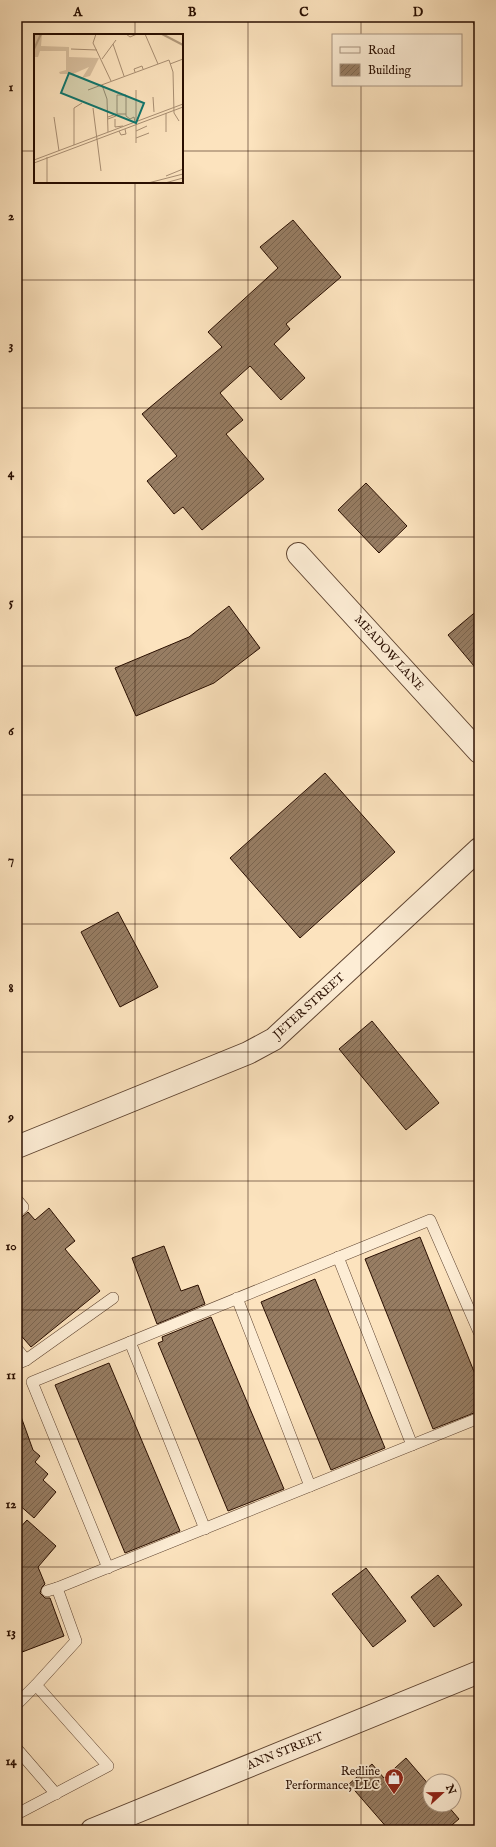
<svg xmlns="http://www.w3.org/2000/svg" width="496" height="1847" font-family="'IM FELL English',serif">
  <style>
    .forest { fill: url(#forest-crowns); stroke: #80664f }
    .building { fill: url(#building-hatch); stroke: #290e00 }
    .lines { fill: none; stroke-linecap: round; stroke-linejoin: round }
    .lane-casing { stroke: #5e4330; stroke-width: 12 }
    .street-casing { stroke: #5e4330; stroke-width: 24 }
    .lane { stroke: #fdedd5; stroke-width: 11 }
    .street { stroke: #fdedd5; stroke-width: 22 }
    .grid { fill: none; stroke: #290e00; stroke-width: 1; stroke-opacity: 0.55 }
    .labels { text-anchor: middle; dominant-baseline: central; stroke-width: 3.5; stroke-linejoin: round; paint-order: stroke }
    .street-label { font-size: 12px; fill: #290e00; stroke: #fdedd5 }
    .poi-label { font-size: 12px; fill: #290e00; stroke: #fdedd5; text-anchor: end }
    .inset-river { fill: none; stroke: #b49b7d; stroke-width: 2 }
    .inset-road { fill: none; stroke: #a88e72; stroke-width: 1 }
    .view { fill: #0f766e; fill-opacity: 0.15; stroke: #0f766e; stroke-width: 2 }
    .inset-edge { fill: none; stroke: #290e00; stroke-width: 2 }
    .neatline { fill: none; stroke: #290e00; stroke-width: 1.5 }
    .grid-label { font-size: 13px; text-anchor: middle; font-weight: bold; fill: #290e00 }
  </style>
  <defs>
    <pattern id="forest-crowns" width="20" height="18" patternUnits="userSpaceOnUse"><rect width="20" height="18" fill="#d8bf9e"/><path d="M2 6a3 3 0 1 1 6 0M12 15a3 3 0 1 1 6 0" fill="none" stroke="#b9a386"/></pattern>
    <pattern id="building-hatch" width="6" height="6" patternUnits="userSpaceOnUse"><rect width="6" height="6" fill="#977d63"/><path d="M-1 1l2-2M0 6l6-6M5 7l2-2" fill="none" stroke="#7b654f"/></pattern>
  </defs>
  <rect width="100%" height="100%" fill="#fce3be"/>
  <filter id="stains"><feTurbulence type="fractalNoise" baseFrequency=".005" numOctaves="4"/><feColorMatrix values="0 0 0 0 .2 0 0 0 0 .09 0 0 0 0 .02 0 0 0 .5 -.17"/></filter>
  <radialGradient id="worn" r=".72"><stop offset=".6" stop-color="#630" stop-opacity="0"/><stop offset="1" stop-color="#630" stop-opacity=".3"/></radialGradient>
  <polygon class="forest" points="471,17 479,17 479,37"/>
  <g class="building">
    <polygon points="293,220 341,277 286,324 290,329 274,344 305,378 281,400 250,366 220,393 243,420 226,434 264,479 202,530 183,507 174,514 147,481 177,456 142,414 222,347 208,332 278,268 260,247"/>
    <polygon points="366,483 407,526 379,553 338,510"/>
    <polygon points="229,606 260,648 214,683 136,716 115,668 189,637"/>
    <polygon points="479,609 479,672 448,635"/>
    <polygon points="325,773 395,852 300,938 230,858"/>
    <polygon points="118,912 158,987 120,1007 81,932"/>
    <polygon points="372,1021 439,1103 406,1130 339,1049"/>
    <polygon points="49,1208 75,1241 65,1249 100,1291 31,1347 17,1331 17,1221 28,1212 35,1220"/>
    <polygon points="420,1237 479,1384 479,1411 433,1429 365,1259"/>
    <polygon points="164,1246 181,1291 198,1285 205,1304 157,1324 132,1258"/>
    <polygon points="315,1279 385,1448 331,1470 261,1302"/>
    <polygon points="211,1317 284,1489 228,1511 158,1343 163,1341 162,1337"/>
    <polygon points="109,1363 180,1531 125,1553 55,1385"/>
    <polygon points="19,1411 33,1450 40,1456 35,1462 48,1474 43,1480 56,1492 34,1518 17,1503 17,1412"/>
    <polygon points="27,1520 56,1546 38,1567 45,1584 42,1587 40,1593 45,1598 50,1598 64,1636 17,1654 17,1531"/>
    <polygon points="366,1568 406,1621 373,1647 332,1594"/>
    <polygon points="438,1575 462,1605 434,1627 411,1597"/>
    <polygon points="406,1758 430,1786 430,1805 447,1805 459,1819 446,1830 389,1830 349,1784 372,1764 384,1778"/>
  </g>
  <g class="lines">
    <defs>
      <g id="lane">
        <polyline points="17,1200 23,1207 17,1212"/>
        <polyline points="338,1257 412,1445"/>
        <polyline points="237,1298 310,1486"/>
        <polyline points="130,1342 205,1529"/>
        <polyline points="17,1349 26,1360 17,1364"/>
        <polyline points="26,1360 113,1298"/>
        <polyline points="108,1568 32,1382 430,1220 479,1332"/>
        <polyline points="47,1591 57,1588"/>
        <polyline points="17,1704 36,1685"/>
        <polyline points="17,1749 56,1794"/>
        <polyline points="17,1814 108,1766 36,1685 76,1641 57,1588 479,1418"/>
      </g>
      <g id="street">
        <polyline points="298,554 479,752"/>
        <polyline points="17,1147 248,1053 274,1039 479,849"/>
        <polyline points="92,1830 479,1672"/>
      </g>
    </defs>
    <use href="#lane" class="lane-casing"/>
    <use href="#street" class="street-casing"/>
    <use href="#lane" class="lane"/>
    <use href="#street" class="street"/>
  </g>
  <path class="grid" d="M135 17V35M248 17V1830M361 17V35M361 85V1830M17 151H35M182 151H479M135 182V1830M17 280H479M17 408H479M17 537H479M17 666H479M17 795H479M17 924H479M17 1052H479M17 1181H479M17 1310H479M17 1439H479M17 1567H479M17 1696H479"/>
  <defs>
    <symbol id="shop-pin" viewBox="-11 -11 22 30"><path d="M0 17L-7.5 6A9.5 9.5 0 1 1 7.5 6Z" fill="#8f2418" stroke="#fdedd5"/><path d="M-5-2.5h2.3a2.7 3.5 0 0 1 5.4 0H5L5.5 6h-11ZM-1.5-2.5h3a1.5 2.3 0 0 0-3 0Z" fill="#fff"/></symbol>
  </defs>
  <g fill-rule="evenodd">
    <use href="#shop-pin" x="383" y="1767" width="22" height="30"/>
  </g>
  <g class="labels">
    <g class="street-label">
      <text transform="translate(389 653) rotate(48)">MEADOW LANE</text>
      <text transform="translate(309 1006) rotate(-42)">JETER STREET</text>
      <text transform="translate(285 1751) rotate(-22)">ANN STREET</text>
    </g>
    <g class="poi-label">
      <text x="380" y="1771">Redline<tspan x="380" dy="14">Performance, LLC</tspan></text>
    </g>
  </g>
  <g transform="translate(34 34)">
    <rect width="149" height="149" fill="#fce3be"/>
    <path d="M0 0H8L7 12 35 13V23L65 24 56 42 48 44 55 33 39 40H26L25 38 32 36V17H6L4 23H0Z" fill="#d8bf9e"/>
    <path class="inset-river" d="M128 0 149 11M0 15 7 0"/>
    <path class="inset-road" d="M62 0 59 9 77 47M92 0 96 3 103 0M111 0 124 30M79 10 90 42M37 15 63 16M68 25 82 6M136 30 149 25M101 38 100 35 108 32 109 35M68 51 73 65 74 98M54 56 135 26 139 38 140 79 145 87M102 56V109M119 63 120 78M59 74 67 137M92 80H83V61H92V82L96 85 100 83 101 88M20 83 25 117M74 83 82 80V82L74 85M81 85V93L89 92M85 97 87 101 92 100 91 95M102 97 113 92M132 98V79M102 104 115 99M40 111V74L48 69M0 126 149 70M0 129 149 73M132 142 149 135M13 149V123M114 149 149 140M131 149 149 144"/>
    <path class="view" d="M35 39 110 69 102 89 27 59Z"/>
    <rect width="149" height="149" class="inset-edge"/>
  </g>
  <rect width="496" height="1847" fill="none" stroke="#fce3be" stroke-width="44"/>
  <rect x="332" y="34" width="130" height="52" fill="#fdedd5" stroke="#a89480"/>
  <rect x="340" y="47" width="20" height="6" fill="#fdedd5" stroke="#a89480"/>
  <text x="368" y="54" font-size="12" fill="#290e00">Road</text>
  <rect x="340" y="64" width="20" height="12" fill="url(#building-hatch)" stroke="#a89480"/>
  <text x="368" y="74" font-size="12" fill="#290e00">Building</text>
  <g transform="translate(442 1793) rotate(68)"><circle r="19" fill="#fdedd5" stroke="#a89480"/>
  <path d="M0-3L7 15L0 10L-7 15Z" fill="#8f2418"/>
  <text y="-6" font-size="11" font-weight="bold" text-anchor="middle" fill="#290e00">N</text>
  </g>
  <rect x="22" y="22" width="452" height="1803" class="neatline"/>
  <g class="grid-label">
    <text x="78" y="16">A</text>
    <text x="192" y="16">B</text>
    <text x="304" y="16">C</text>
    <text x="418" y="16">D</text>
    <text x="11" y="91">1</text>
    <text x="11" y="220">2</text>
    <text x="11" y="349">3</text>
    <text x="11" y="477">4</text>
    <text x="11" y="606">5</text>
    <text x="11" y="735">6</text>
    <text x="11" y="864">7</text>
    <text x="11" y="992">8</text>
    <text x="11" y="1121">9</text>
    <text x="11" y="1250">10</text>
    <text x="11" y="1379">11</text>
    <text x="11" y="1508">12</text>
    <text x="11" y="1636">13</text>
    <text x="11" y="1765">14</text>
  </g>
  <rect width="100%" height="100%" filter="url(#stains)"/>
  <rect width="100%" height="100%" fill="url(#worn)"/>
</svg>
